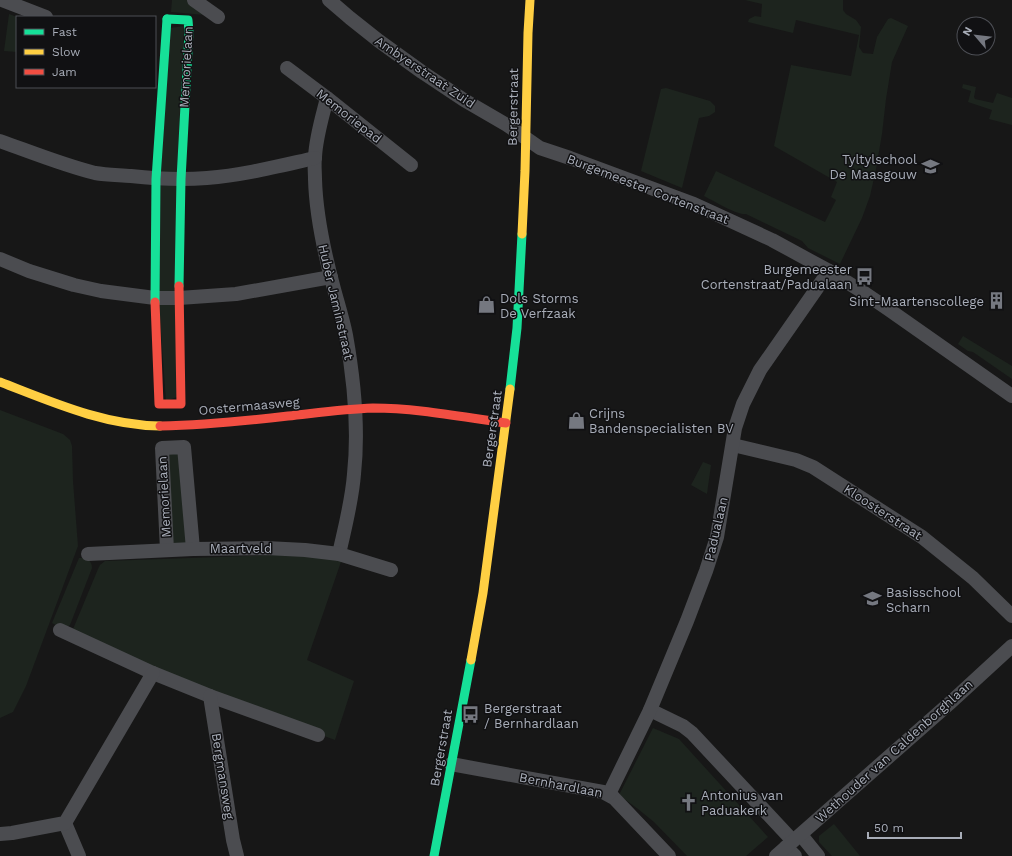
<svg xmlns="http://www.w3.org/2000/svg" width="1012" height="856" font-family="'Work Sans',sans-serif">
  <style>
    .green { fill: #1d241e }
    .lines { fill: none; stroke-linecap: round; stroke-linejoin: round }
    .street { stroke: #4b4c50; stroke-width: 14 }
    .fast { stroke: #16e098; stroke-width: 9 }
    .slow { stroke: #ffcf43; stroke-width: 9 }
    .jam { stroke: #f24e42; stroke-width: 9 }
    .labels { text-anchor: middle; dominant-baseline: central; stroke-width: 3; stroke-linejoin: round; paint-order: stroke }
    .street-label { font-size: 13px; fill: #a8adb8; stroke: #111113 }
    .poi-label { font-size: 13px; fill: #a8adb8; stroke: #111113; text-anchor: start }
  </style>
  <rect width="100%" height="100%" fill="#171717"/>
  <g class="green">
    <polygon points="172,0 187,0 204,12 205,15 171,12"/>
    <path d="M745 0H843V10L846 14 856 20 861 27 859 47 863 53 873 54 877 37 888 19 891 18 908 26 892 62 886 99 882 134 876 169 870 196 862 218 840 264 808 248 802 241 746 214C736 215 714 201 704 196L716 171 825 222 836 200 831 197 837 182 774 146 791 65 851 76 859 35 796 20 793 33 748 22 749 19 755 16 761 17 762 4Z"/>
    <polygon points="9,14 17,17 17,52 4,51"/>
    <polygon points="184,26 177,173 161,172 170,28"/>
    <polygon points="963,84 976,87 974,97 975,99 993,103 997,93 1012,98 1012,125 989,119 992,110 968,102 971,91 962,88"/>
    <polygon points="666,88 710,101 715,106 715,112 709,116 699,118 682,188 641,171 661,89"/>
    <polygon points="160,185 177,186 175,293 159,293"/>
    <polygon points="159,304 175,304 177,397 166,401"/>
    <polygon points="963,336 1012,366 1012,379 973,352 968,351 958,344"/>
    <polygon points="0,410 63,434 70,440 72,446 73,481 78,546 26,686 13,712 0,718"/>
    <polygon points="177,453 182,458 188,544 170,545 168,454"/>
    <polygon points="703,462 711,465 707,494 691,485"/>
    <polygon points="303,554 342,559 307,660 354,681 335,740 211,694 71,634 98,569 100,565 105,561"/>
    <path d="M79 558C86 558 92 560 92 568L70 625C64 630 58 626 52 623Z"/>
    <polygon points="653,728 679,739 768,837 746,856 687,856 654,822 638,809 619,795"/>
    <polygon points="834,824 860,856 832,856 819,842 819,836"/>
  </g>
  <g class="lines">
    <g class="street">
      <polyline points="2,0 46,17"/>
      <polyline points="194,0 218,17"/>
      <polyline points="329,0 350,18 379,41 422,72 464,100 507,125 540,148 570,158 694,204 772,240 829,271 863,292 888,309 1012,396"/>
      <polyline points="287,68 327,98 411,165"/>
      <path d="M327 98C322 118 316 137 315 157 314 164 315 172 315 179 316 216 324 252 334 289 338 304 343 320 346 335 354 380 359 428 354 474 352 501 345 527 339 554"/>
      <path d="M0 141C31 152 63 165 95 173 107 175 120 175 131 176 157 179 182 180 207 178 244 175 279 166 315 158"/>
      <polyline points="0,259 29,271 74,285 101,291 155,298 179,298 236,294 331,277"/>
      <polyline points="733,445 796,460 813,467 922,537 973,578 1012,616"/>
      <polyline points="167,550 162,448 184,447 193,549"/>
      <polyline points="88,554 193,549 266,548 305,550 339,554 391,570"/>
      <polyline points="60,630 153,673 210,696 318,735"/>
      <polyline points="210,696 233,840 237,856"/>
      <polyline points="650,710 683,726 692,733 793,841"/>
      <polyline points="451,764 603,792 614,798 669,856"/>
      <polyline points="609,794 650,710 687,621 706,571 717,537 735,428 743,404 760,370 829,271"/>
      <polyline points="65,823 79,856"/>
      <polyline points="0,834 12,833 65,823 153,673"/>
      <polyline points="801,835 818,856"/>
      <polyline points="786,847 795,856"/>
      <polyline points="776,856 951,702 1012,646"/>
    </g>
    <g class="fast">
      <polyline points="167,19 188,20 189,32 181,179 179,286"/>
      <polyline points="155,302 156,179 167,19"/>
      <polyline points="510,389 517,328 522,234"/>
      <polyline points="434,856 471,660"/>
    </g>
    <g class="slow">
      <polyline points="522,234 525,171 528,33 530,0"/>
      <path d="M0 382C52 402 103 425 160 426"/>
      <polyline points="471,660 483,593 510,389"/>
    </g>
    <g class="jam">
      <polyline points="155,302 159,404 181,404 179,286"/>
      <path d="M160 426C203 425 245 421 288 416 316 413 344 409 373 408 417 408 462 417 506 423"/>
    </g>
  </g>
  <defs>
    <symbol id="school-bare" viewBox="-9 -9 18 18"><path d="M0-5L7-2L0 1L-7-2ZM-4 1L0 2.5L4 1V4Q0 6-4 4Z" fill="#757880" stroke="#111113" stroke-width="2.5" paint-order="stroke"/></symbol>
    <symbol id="bus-bare" viewBox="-9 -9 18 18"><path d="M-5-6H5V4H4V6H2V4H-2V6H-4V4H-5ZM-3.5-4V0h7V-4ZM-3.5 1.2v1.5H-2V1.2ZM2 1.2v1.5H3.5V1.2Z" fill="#757880" stroke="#111113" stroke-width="2.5" paint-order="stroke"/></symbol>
    <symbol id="building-bare" viewBox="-9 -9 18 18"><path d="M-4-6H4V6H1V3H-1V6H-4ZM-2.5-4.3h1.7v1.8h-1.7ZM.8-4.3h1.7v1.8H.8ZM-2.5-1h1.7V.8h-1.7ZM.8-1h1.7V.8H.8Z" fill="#757880" stroke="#111113" stroke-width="2.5" paint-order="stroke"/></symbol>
    <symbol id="shop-bare" viewBox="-9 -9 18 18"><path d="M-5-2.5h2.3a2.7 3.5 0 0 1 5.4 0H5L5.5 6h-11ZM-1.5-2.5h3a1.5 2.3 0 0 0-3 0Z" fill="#757880" stroke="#111113" stroke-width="2.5" paint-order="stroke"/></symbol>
    <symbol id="church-bare" viewBox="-9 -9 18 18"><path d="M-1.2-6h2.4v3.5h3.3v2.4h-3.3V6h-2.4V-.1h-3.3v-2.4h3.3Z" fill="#757880" stroke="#111113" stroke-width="2.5" paint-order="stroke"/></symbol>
  </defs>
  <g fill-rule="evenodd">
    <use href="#school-bare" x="918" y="154" width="25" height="25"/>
    <use href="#bus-bare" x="852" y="264" width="25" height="25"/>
    <use href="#building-bare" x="984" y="288" width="25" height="25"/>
    <use href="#shop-bare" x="474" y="292" width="25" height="25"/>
    <use href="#shop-bare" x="564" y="408" width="25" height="25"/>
    <use href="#school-bare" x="860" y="586" width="25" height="25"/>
    <use href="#bus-bare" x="458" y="702" width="25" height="25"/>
    <use href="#church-bare" x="676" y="790" width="25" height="25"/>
  </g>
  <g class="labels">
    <g class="street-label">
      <text transform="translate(186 67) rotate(-87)">Memorielaan</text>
      <text transform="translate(425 72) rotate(34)">Ambyerstraat Zuid</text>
      <text transform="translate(513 107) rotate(-89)">Bergerstraat</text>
      <text transform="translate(349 116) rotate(38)">Memoriepad</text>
      <text transform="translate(648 189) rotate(21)">Burgemeester Cortenstraat</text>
      <text transform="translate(336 302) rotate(77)">Hubèr Jaminstraat</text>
      <text transform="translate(249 406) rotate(-5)">Oostermaasweg</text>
      <text transform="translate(492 429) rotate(-82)">Bergerstraat</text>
      <text transform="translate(164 497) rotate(-93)">Memorielaan</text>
      <text transform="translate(883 512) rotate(33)">Kloosterstraat</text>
      <text transform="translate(716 529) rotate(-77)">Padualaan</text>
      <text x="241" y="548">Maartveld</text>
      <text transform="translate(441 748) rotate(-80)">Bergerstraat</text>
      <text transform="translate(894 751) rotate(-42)">Wethouder van Caldenborghlaan</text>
      <text transform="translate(223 776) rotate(81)">Bergmansweg</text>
      <text transform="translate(561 785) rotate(11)">Bernhardlaan</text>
    </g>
    <g class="poi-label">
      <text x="917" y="159" text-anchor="end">Tyltylschool<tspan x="917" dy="15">De Maasgouw</tspan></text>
      <text x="852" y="269" text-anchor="end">Burgemeester<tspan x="852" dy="15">Cortenstraat/Padualaan</tspan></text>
      <text x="500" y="298">Dols Storms<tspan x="500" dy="15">De Verfzaak</tspan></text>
      <text x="984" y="301" text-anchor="end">Sint-Maartenscollege</text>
      <text x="589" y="413">Crijns<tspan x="589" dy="15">Bandenspecialisten BV</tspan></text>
      <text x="886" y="592">Basisschool<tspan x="886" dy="15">Scharn</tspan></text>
      <text x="484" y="708">Bergerstraat<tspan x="484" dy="15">/ Bernhardlaan</tspan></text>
      <text x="701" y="795">Antonius van<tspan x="701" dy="15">Paduakerk</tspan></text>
    </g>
  </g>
  <rect x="16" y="16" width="140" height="72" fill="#111113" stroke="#4d4f55"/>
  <rect x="24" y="29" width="20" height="6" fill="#16e098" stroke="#4d4f55"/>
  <text x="52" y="36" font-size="12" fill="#a8adb8">Fast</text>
  <rect x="24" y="49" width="20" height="6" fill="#ffcf43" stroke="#4d4f55"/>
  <text x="52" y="56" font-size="12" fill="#a8adb8">Slow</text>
  <rect x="24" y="69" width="20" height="6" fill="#f24e42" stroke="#4d4f55"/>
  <text x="52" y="76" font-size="12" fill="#a8adb8">Jam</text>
  <g transform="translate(976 36) rotate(298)"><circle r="19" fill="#111113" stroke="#4d4f55"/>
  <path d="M0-3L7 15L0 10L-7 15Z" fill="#757880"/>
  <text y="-6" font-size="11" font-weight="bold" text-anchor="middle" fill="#a8adb8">N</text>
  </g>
  <path d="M868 832v6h93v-6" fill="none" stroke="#a8adb8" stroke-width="2"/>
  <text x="874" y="832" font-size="12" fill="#a8adb8" stroke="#111113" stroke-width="3" paint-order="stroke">50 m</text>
</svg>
